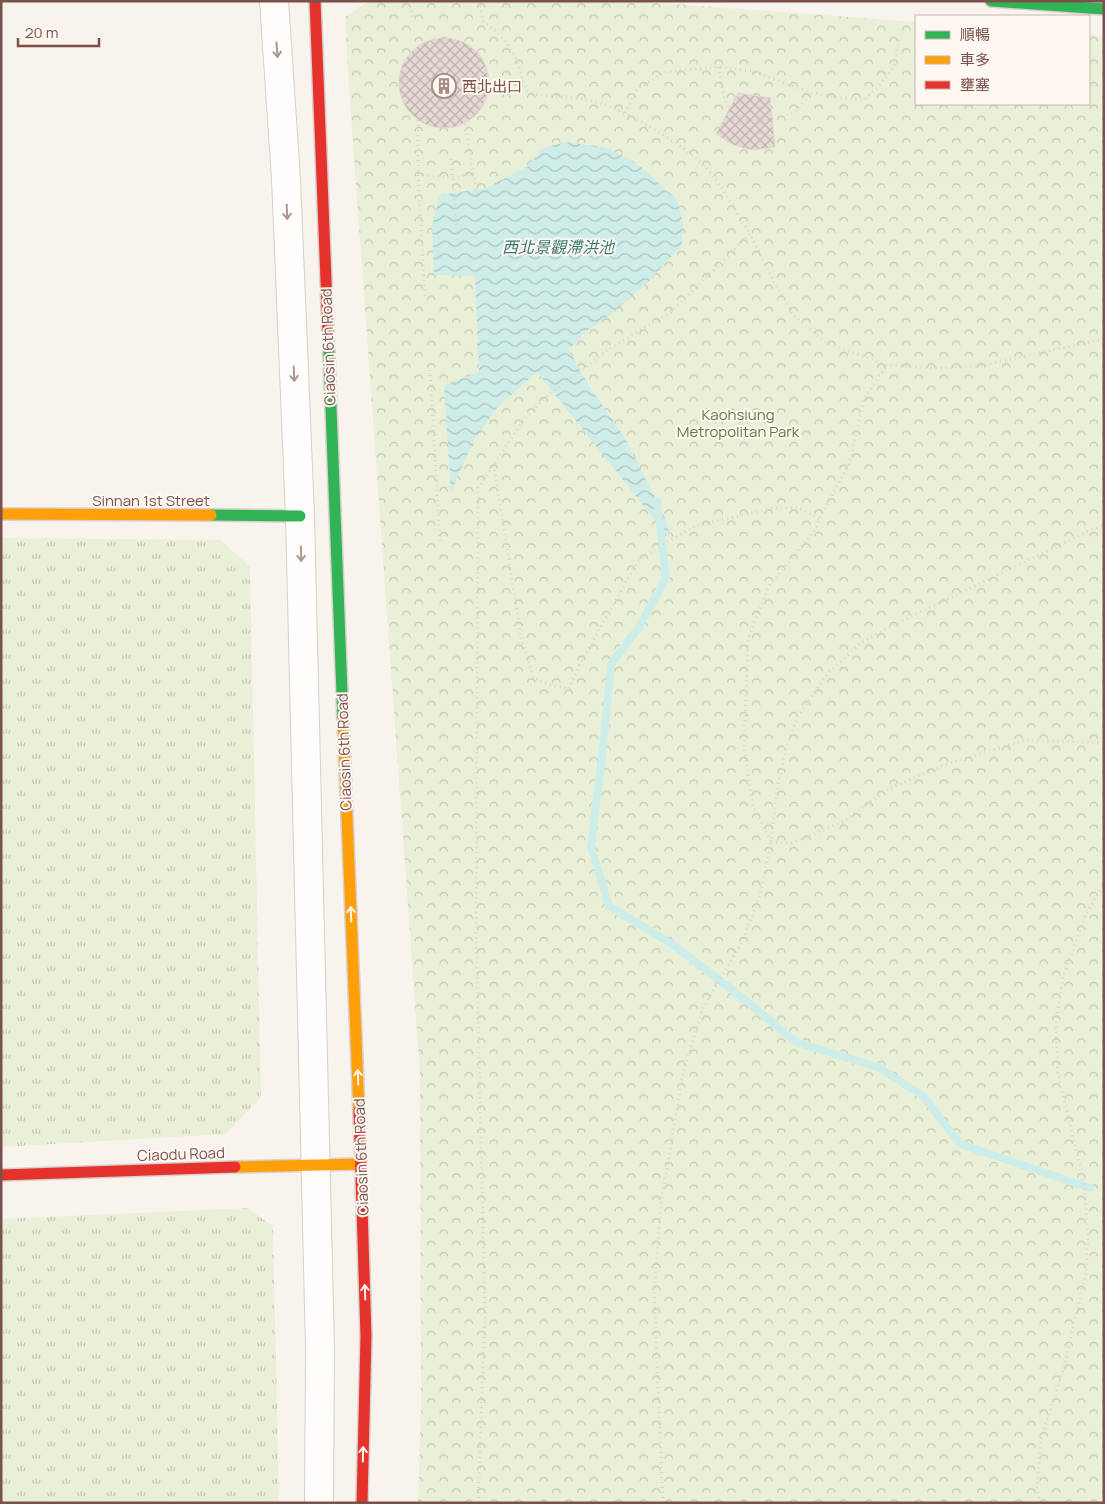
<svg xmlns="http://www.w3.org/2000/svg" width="1105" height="1504" font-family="Manrope,'Noto Sans TC',sans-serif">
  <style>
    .grass { fill: url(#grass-tufts) }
    .forest { fill: url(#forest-crowns) }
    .water { fill: url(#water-waves) }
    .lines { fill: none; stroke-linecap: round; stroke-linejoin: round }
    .stream { stroke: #ceede9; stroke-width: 8 }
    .building { fill: url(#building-cross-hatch); stroke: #e3d4cf }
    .street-casing { stroke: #d8ceca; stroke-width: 30 }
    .fast-casing { stroke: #dad0cc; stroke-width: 14 }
    .slow-casing { stroke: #dad0cc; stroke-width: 14 }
    .jam-casing { stroke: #dad0cc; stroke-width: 14 }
    .path { stroke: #dcd1ce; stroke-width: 3; stroke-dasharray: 1 4; stroke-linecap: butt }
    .street { stroke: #fefdfc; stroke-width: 28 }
    .fast { stroke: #30b455; stroke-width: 11 }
    .slow { stroke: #ff9f0a; stroke-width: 11 }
    .jam { stroke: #e5322d; stroke-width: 11 }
    .oneway { stroke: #af9691 }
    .oneway2 { stroke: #fff7f1 }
    .labels { text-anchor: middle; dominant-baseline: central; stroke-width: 4; stroke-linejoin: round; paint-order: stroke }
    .poi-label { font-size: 15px; fill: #7b514a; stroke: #fff7f1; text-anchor: start }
    .street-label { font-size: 15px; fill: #7b514a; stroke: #fff7f1 }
    .park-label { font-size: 15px; fill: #5e7b3e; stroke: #fff7f1 }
    .water-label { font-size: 16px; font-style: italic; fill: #397976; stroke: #fff7f1 }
  </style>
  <defs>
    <pattern id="grass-tufts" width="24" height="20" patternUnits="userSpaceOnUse" patternTransform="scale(1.25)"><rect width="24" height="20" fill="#eaf0d8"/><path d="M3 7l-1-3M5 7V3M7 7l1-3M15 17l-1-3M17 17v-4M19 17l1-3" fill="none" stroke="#c3c5b1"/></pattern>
    <pattern id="forest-crowns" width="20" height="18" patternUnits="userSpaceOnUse" patternTransform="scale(1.25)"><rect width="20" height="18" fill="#eaf0d8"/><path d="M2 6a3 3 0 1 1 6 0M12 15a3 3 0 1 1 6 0" fill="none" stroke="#c3c5b1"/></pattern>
    <pattern id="water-waves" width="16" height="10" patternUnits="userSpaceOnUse" patternTransform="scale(1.25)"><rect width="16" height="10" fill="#ceede9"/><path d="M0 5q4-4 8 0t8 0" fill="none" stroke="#acc2bf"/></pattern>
    <pattern id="building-cross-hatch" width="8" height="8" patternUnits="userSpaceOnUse" patternTransform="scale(1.25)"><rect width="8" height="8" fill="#e6d9d5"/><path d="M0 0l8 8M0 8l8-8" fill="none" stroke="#bfb2af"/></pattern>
  </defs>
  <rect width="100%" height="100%" fill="#f9f3ee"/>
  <g class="grass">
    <polygon points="1,538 221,540 250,567 261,1097 226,1134 1,1147"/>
    <polygon points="247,1208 273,1226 279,1503 1,1503 1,1219"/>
  </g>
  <polygon class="forest" points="369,1 633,1 916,22 916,104 1089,104 1089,35 1104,36 1104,1503 418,1503 421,1405 420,1072 349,88 345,17"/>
  <polygon class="water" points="567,142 604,147 626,157 645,170 677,200 683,224 682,245 647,283 610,315 585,332 569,350 589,386 624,436 666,519 671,540 537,372 497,408 475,438 451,492 444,385 479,372 475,276 434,275 432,225 440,195 486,188 528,166 543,148"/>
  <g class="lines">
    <polyline class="stream" points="657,501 666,578 639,627 611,664 602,757 591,847 609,906 672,944 744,999 796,1042 880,1068 923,1096 960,1144 1090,1188"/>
  </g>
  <g class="building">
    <circle cx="444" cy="83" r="45"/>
    <polygon points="738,93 770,98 775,147 752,150 734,145 716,134"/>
  </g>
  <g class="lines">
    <defs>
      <polyline id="street" points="274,1 286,179 300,516 320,1349 319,1503"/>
      <g id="fast">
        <polyline points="991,1 1104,9"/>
        <polyline points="328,331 343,719"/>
        <polyline points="211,515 300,516"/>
      </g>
      <g id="slow">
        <polyline points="1,514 211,515"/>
        <polyline points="343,719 359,1111"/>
        <polyline points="235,1167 361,1164"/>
      </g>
      <g id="jam">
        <polyline points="315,1 328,331"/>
        <polyline points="359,1111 366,1336 362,1503"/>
        <polyline points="1,1175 235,1167"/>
      </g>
    </defs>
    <use href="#street" class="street-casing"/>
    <use href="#fast" class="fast-casing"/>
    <use href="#slow" class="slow-casing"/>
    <use href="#jam" class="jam-casing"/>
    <g class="path">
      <polyline points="409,1 414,21"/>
      <path d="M479 1 483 21C502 36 513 46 520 70 523 80 523 86 531 94 553 96 575 97 596 102 623 108 693 150 710 172 725 191 737 213 750 234"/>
      <polyline points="719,67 724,97 729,109"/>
      <polyline points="625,113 637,89 665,72 719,67 752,71 812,93 841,98 864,100 877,88 894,67 899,39"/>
      <polyline points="772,119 794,113 812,93"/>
      <polyline points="418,120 418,174 425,299"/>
      <polyline points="465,124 477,194"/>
      <polyline points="451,159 458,240"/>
      <polyline points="418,174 453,178 474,173"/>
      <polyline points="430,370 440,543"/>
      <polyline points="494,465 521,637 534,679 550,685 569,689 579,666 637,562 652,551 695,526 774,508 799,508 819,519"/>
      <polyline points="771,841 753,807 744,747 748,639 769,586 815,530 819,519 850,462 864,398 887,365"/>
      <polyline points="771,842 791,843 842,822 888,789 944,765 1025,740 1104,743"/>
      <polyline points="478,1503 485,1312 476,935 478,488 525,418 547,396 609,349 671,312 750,234 773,280 794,316 827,343 887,365 938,368 979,366 1104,339"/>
      <polyline points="663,1503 654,1292 661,1203 683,1072 703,1008 741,944 760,895 771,842 777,787 787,745 798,716 828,673 862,642 906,619 1093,529 1104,525"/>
      <polyline points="1040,1503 1037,1489 1041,1439 1064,1367 1086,1272 1088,1235 1084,1183 1058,1074 1056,1026 1063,977 1085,916 1104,884"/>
    </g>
    <use href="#street" class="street"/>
    <use href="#fast" class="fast"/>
    <use href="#slow" class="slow"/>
    <use href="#jam" class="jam"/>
  </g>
  <defs><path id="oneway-shaft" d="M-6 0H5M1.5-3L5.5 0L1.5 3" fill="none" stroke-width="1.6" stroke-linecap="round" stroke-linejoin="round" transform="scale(1.25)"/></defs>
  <g class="oneway">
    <use href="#oneway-shaft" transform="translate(277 50) rotate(86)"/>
    <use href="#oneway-shaft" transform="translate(287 212) rotate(88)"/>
    <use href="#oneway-shaft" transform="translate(294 374) rotate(88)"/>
    <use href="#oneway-shaft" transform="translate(301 554) rotate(89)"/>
  </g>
  <g class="oneway2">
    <use href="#oneway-shaft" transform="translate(351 914) rotate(-92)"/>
    <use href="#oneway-shaft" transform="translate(358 1077) rotate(-92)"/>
    <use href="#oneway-shaft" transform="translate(365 1292) rotate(-92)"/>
    <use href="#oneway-shaft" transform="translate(363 1454) rotate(-89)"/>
  </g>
  <defs>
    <symbol id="building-ring" viewBox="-11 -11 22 22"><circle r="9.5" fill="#fff7f1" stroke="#a78a83" stroke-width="1.5"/><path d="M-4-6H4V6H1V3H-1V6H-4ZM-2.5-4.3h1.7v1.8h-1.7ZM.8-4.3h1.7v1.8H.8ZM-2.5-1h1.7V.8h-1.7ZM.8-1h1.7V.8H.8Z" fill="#a78a83"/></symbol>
  </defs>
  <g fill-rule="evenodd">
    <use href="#building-ring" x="430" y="72" width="28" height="28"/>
  </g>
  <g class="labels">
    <g class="poi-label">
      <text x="462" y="86">西北出口</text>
    </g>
    <g class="street-label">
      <text transform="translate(328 347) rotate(-92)">Ciaosin 6th Road</text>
      <text x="151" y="500">Sinnan 1st Street</text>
      <text transform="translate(344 752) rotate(-92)">Ciaosin 6th Road</text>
      <text transform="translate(181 1154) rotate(-2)">Ciaodu Road</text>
      <text transform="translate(361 1157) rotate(-92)">Ciaosin 6th Road</text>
    </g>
    <g class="park-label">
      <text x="738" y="414">Kaohsiung<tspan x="738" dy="17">Metropolitan Park</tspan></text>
    </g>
    <g class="water-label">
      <text x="558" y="247">西北景觀滯洪池</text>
    </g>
  </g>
  <rect width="1105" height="1504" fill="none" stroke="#7b514a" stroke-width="5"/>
  <rect x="915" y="15" width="175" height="90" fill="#fff7f1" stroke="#cab5ae"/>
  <rect x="925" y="31" width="25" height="8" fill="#30b455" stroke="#cab5ae"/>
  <text x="960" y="40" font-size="15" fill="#7b514a">順暢</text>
  <rect x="925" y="56" width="25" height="8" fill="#ff9f0a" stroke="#cab5ae"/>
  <text x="960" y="65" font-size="15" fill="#7b514a">車多</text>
  <rect x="925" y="81" width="25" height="8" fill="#e5322d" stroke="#cab5ae"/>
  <text x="960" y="90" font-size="15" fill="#7b514a">壅塞</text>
  <path d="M18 38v8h81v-8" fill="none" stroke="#7b514a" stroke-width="2.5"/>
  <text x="25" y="38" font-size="15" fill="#7b514a" stroke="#fff7f1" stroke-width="4" paint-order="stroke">20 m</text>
</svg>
